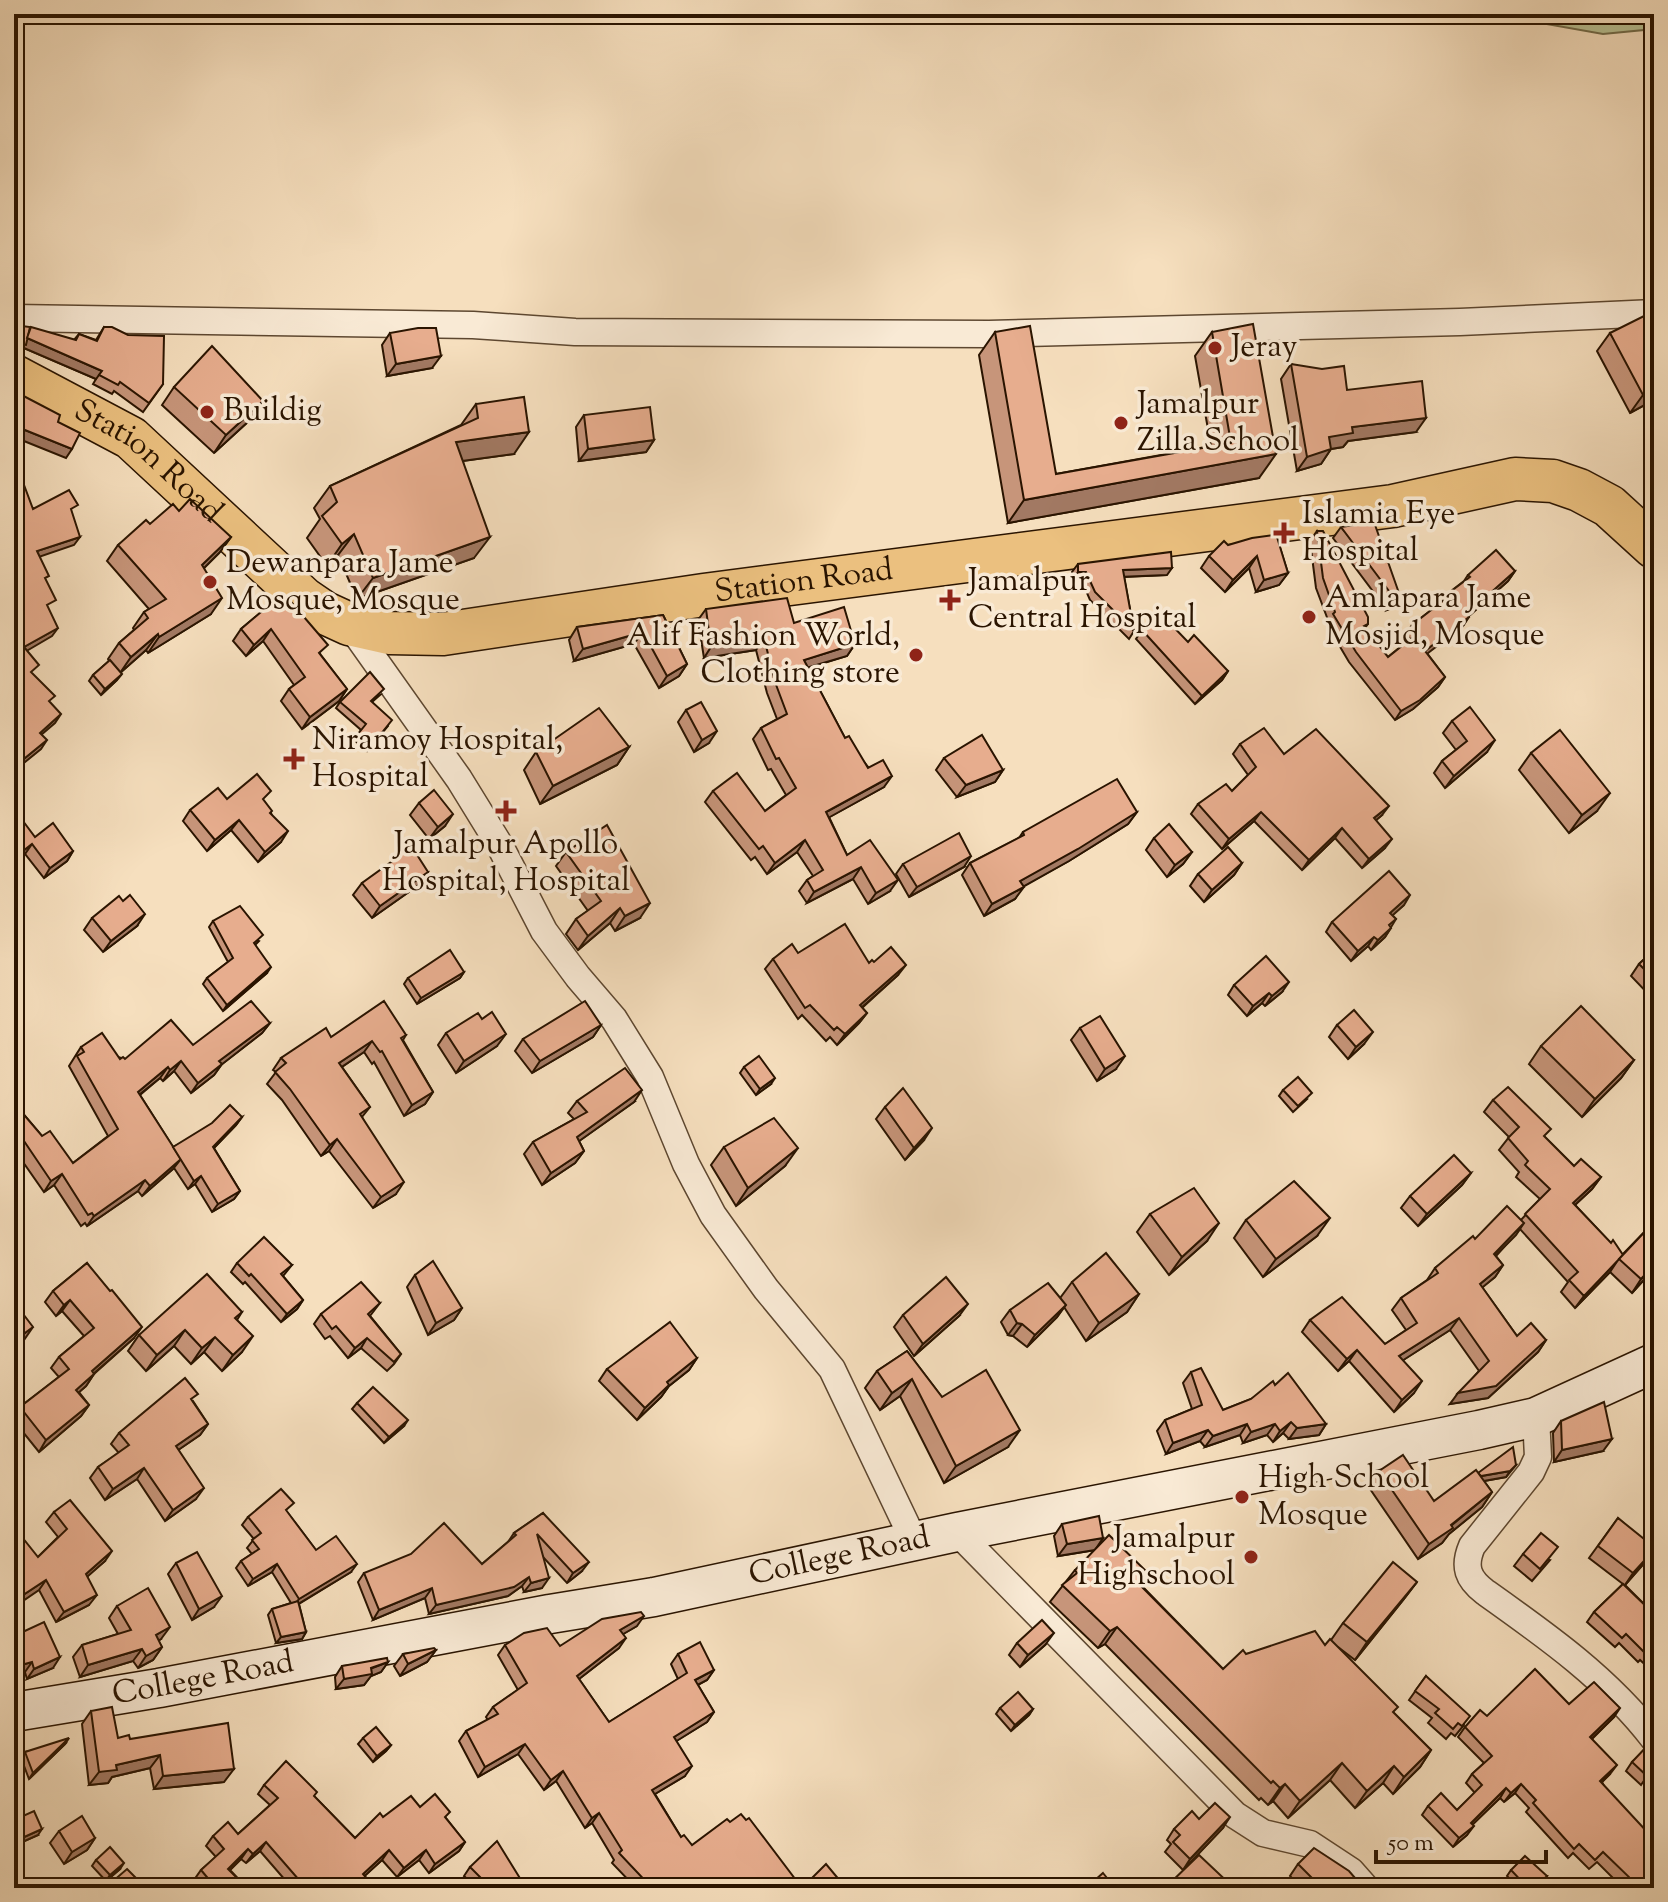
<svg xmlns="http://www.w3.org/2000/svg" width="1668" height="1902" font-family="'Sorts Mill Goudy',serif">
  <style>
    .green { fill: #b8c294; stroke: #716b4a; stroke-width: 2 }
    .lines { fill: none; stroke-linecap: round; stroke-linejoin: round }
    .street-casing { stroke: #5d4730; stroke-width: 29 }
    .secondary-casing { stroke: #2a1400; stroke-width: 41 }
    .primary-casing { stroke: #2a1400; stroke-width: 45 }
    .street { stroke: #f9ead5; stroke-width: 26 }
    .secondary { stroke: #f9ead5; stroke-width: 38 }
    .primary { stroke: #ebc07f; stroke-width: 42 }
    .wall { fill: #c7957a; stroke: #2a1400; stroke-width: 2 }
    .shaded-wall { fill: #a27963; stroke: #2a1400; stroke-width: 2 }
    .building { fill: #e7ad8e; stroke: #2a1400; stroke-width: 2 }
    .poi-dot { fill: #8f2418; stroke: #f9ead5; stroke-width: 3 }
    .labels { text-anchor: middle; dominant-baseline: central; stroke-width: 7; stroke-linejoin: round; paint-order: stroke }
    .poi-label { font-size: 32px; fill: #2a1400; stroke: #f9ead5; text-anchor: start }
    .street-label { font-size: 32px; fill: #2a1400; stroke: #f9ead5 }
  </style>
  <rect width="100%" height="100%" fill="#f6dfbe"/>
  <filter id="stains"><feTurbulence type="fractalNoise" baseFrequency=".0025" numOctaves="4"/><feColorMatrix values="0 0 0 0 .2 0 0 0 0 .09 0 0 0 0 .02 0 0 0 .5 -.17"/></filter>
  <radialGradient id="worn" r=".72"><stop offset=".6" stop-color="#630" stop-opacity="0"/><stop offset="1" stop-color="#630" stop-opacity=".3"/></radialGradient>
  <g class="green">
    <polygon points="1137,14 1371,14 1274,24"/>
    <polygon points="1490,14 1654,14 1654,29 1603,34"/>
  </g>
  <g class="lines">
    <defs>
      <g id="street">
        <polyline points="14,318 473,325 575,332 989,334 1460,322 1654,313"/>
        <polyline points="349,624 459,779 499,844 544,931 578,977 614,1019 650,1077 686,1164 713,1215 766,1289 832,1369 914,1541"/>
        <path d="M1536 1417 1538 1457 1531 1472 1472 1546C1463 1567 1468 1579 1485 1592 1547 1636 1608 1679 1654 1739"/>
        <polyline points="957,1532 1235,1815 1263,1833 1310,1844 1351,1871 1366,1888"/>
      </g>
      <g id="secondary">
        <path id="s1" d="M14 1712 159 1688 550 1614 654 1597 957 1532 1479 1430 1536 1417 1654 1363"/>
      </g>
      <g id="primary">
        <path id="s2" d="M14 376 131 438 303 598 325 613 349 624 389 633 443 634 704 595 1393 506 1515 479 1553 481 1579 490 1609 506 1654 547"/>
      </g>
    </defs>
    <use href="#street" class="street-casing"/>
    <use href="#secondary" class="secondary-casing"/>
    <use href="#primary" class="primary-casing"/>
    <use href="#street" class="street"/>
    <use href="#secondary" class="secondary"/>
    <use href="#primary" class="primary"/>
  </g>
  <g class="wall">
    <polygon points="14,325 74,340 79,334 96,340 104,327 163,384 143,412 114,391 112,394 93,384 96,379 24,348 20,353"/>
    <polygon points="995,332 1056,474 1211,446 1195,356 1212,332 1259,478 1008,523 979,355"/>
    <polygon points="390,333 432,368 387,376 382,345"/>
    <polygon points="1610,333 1654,400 1630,413 1597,351"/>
    <polygon points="1291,364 1347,390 1416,432 1348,441 1343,447 1331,449 1321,464 1297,471 1281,379"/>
    <polygon points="174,387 263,401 251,419 214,453 162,405"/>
    <polygon points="476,404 514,454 463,461 474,558 357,599 338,555 327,566 307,538 320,519 314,508 330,486 461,425"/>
    <polygon points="584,415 654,440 646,452 579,461 576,427"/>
    <polygon points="179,511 231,537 219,553 204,568 211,614 148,653 146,650 120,673 117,680 101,695 89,681 93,675 109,661 108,659 119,643 134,630 133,628 144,612 149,609 107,561 118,545 150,524"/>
    <polygon points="1341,527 1400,596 1392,608 1387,610 1333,538"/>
    <polygon points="1317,531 1368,624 1365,628 1388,657 1410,639 1406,634 1412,625 1439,604 1446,595 1464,581 1468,575 1515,571 1508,581 1469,616 1463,626 1427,653 1445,677 1438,687 1413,709 1395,720 1349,662 1326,623 1328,620 1316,588 1310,541"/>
    <polygon points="1277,538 1288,573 1279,585 1256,592 1249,568 1225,592 1201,568 1209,556 1228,545"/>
    <polygon points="1078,564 1167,575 1124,577 1134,631 1129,639 1090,600 1081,579 1073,579 1072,572"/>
    <polygon points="280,596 321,655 347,689 339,701 302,729 281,701 289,689 294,685 263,641 246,656 233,641 241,629"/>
    <polygon points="706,609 794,623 855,644 847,656 808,668 845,738 884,787 829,817 847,855 890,891 868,904 853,879 807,903 799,891 807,880 813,876 797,852 767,874 755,857 751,860 705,802 713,791 765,811 786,795 771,769 768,770 753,739 761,728 777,719 767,693 756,650 704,658 698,620"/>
    <polygon points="663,615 687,664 679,676 659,688 634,644 574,661 569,640 577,627"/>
    <polygon points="1142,630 1188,642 1228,671 1222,680 1195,704 1136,639"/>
    <polygon points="380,695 372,702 388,726 367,751 354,740 361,730 336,708 340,702"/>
    <polygon points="686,710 709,743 694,752 678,722"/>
    <polygon points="1452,721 1487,752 1445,788 1434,773 1442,761 1456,750 1443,733"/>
    <polygon points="1240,744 1284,754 1382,815 1376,820 1385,848 1362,868 1335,838 1302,870 1254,821 1222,849 1191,814 1198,804 1232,791 1248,775 1233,754"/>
    <polygon points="629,747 617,765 540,804 524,770 536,752"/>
    <polygon points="1531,753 1597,811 1569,833 1519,770"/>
    <polygon points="944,758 1003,770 995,782 957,797 936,770"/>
    <polygon points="227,799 264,801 271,813 281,842 258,862 231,830 207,851 183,821 190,810"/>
    <polygon points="419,803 445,826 429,839 410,815"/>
    <polygon points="1137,812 1128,824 1069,861 1023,886 1015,899 984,916 962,875 970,863 1019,838 1023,832"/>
    <polygon points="14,828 35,837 73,851 67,861 44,878 25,854 14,863"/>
    <polygon points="1154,838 1192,852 1183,864 1167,877 1146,850"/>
    <polygon points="566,852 640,918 615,931 610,923 578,950 566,934 576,919 588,911 556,866"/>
    <polygon points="1242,863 1234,875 1204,902 1190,886 1198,874"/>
    <polygon points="903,864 964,867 909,897 896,874"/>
    <polygon points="428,872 420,884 372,918 353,895 362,883"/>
    <polygon points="1404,905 1392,915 1396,919 1385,937 1371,950 1368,946 1351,961 1326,932 1332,922"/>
    <polygon points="92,918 137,926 103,952 84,930"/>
    <polygon points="213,921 259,941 255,945 267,973 223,1011 203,984 207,978 228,962 209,927"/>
    <polygon points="1654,950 1654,1000 1631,976 1639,964"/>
    <polygon points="798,953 869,963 874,962 898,975 862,1008 867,1013 859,1023 837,1045 830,1037 826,1041 802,1015 798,1019 765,969 773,959"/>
    <polygon points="464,972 460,978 417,1004 404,984 408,978"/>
    <polygon points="1234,985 1282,992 1265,1006 1262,1003 1247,1016 1228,995"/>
    <polygon points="482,1019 497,1046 456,1073 438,1045 446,1033"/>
    <polygon points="270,1023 262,1033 222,1064 214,1075 191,1093 174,1071 163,1081 160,1078 140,1095 173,1147 242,1117 236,1125 214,1148 240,1191 234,1199 212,1212 195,1184 188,1189 174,1168 142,1196 138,1191 87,1226 85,1223 81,1226 54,1185 44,1192 16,1152 14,1154 14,1103 42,1136 73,1163 108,1136 69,1066 81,1047 125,1059 193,1045"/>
    <polygon points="601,1025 593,1037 532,1073 515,1051 523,1039"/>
    <polygon points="1337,1025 1364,1044 1348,1059 1329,1037"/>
    <polygon points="1080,1028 1116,1069 1097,1081 1071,1040"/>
    <polygon points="406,1035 403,1040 433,1092 425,1104 404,1116 374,1062 372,1064 364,1052 342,1067 370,1107 362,1117 396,1194 373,1208 329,1151 321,1156 282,1100 267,1084 276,1072 273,1070 281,1058 331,1037"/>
    <polygon points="1541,1046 1634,1060 1621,1078 1582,1117 1529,1064"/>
    <polygon points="744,1067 771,1084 756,1095 740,1073"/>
    <polygon points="1283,1090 1307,1099 1293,1112 1279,1096"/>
    <polygon points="1493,1100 1545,1137 1574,1166 1601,1177 1592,1189 1575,1205 1622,1255 1654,1222 1654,1276 1651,1272 1632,1293 1610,1272 1575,1308 1561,1292 1568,1282 1520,1229 1496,1256 1503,1265 1495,1277 1482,1287 1517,1336 1546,1340 1538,1352 1488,1398 1450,1404 1479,1371 1450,1330 1403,1360 1414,1393 1394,1412 1349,1361 1338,1371 1302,1332 1310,1320 1385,1344 1406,1330 1392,1310 1401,1298 1427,1280 1435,1268 1475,1239 1521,1220 1540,1199 1516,1177 1519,1172 1499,1150 1509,1137 1484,1112"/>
    <polygon points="577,1101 634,1102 579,1141 584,1151 575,1163 542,1185 524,1154 533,1142 574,1119 568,1113"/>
    <polygon points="885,1107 924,1140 905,1160 876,1119"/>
    <polygon points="724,1147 785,1166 736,1206 711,1165"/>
    <polygon points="1471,1173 1462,1185 1418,1226 1401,1208 1410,1196"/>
    <polygon points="1150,1214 1207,1241 1169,1275 1137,1232"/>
    <polygon points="1246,1220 1317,1236 1263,1277 1234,1238"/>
    <polygon points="87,1263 134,1338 94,1374 86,1386 79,1392 89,1405 81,1416 39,1452 14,1421 14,1415 20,1407 59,1377 51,1368 59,1357 84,1336 62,1311 56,1316 45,1302 53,1291"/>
    <polygon points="237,1263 292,1265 283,1276 303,1300 297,1309 281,1322 245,1282 243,1284 231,1272"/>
    <polygon points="415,1275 462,1308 454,1320 428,1335 407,1287"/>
    <polygon points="1072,1282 1139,1294 1127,1312 1086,1341 1064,1307 1057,1317 1027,1347 1013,1336 1008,1335 1001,1322 1010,1310 1060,1298"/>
    <polygon points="380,1303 370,1316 401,1354 394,1364 387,1371 361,1348 348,1358 330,1336 325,1339 314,1324 321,1314"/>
    <polygon points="242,1312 237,1320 242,1352 222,1371 204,1352 191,1364 174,1346 146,1371 128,1351 139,1335"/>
    <polygon points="903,1315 959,1316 914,1356 894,1327"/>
    <polygon points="907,1351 942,1397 1008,1447 944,1483 900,1396 880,1410 865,1388 877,1371"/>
    <polygon points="697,1358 689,1370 669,1386 661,1397 637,1420 599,1381 607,1369"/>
    <polygon points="1191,1372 1223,1410 1251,1399 1275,1385 1326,1424 1319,1435 1289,1439 1283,1433 1273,1442 1267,1435 1243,1443 1240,1435 1205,1447 1200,1441 1166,1454 1157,1431 1165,1420 1192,1409 1183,1383"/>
    <polygon points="193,1401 208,1424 200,1435 178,1450 196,1499 165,1521 137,1479 105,1500 90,1478 98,1467 119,1453 111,1444 119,1433"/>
    <polygon points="357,1403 404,1426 384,1443 352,1409"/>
    <polygon points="1561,1421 1603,1451 1554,1462 1553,1433"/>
    <polygon points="1516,1465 1506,1477 1484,1481 1492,1492 1482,1507 1449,1534 1442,1543 1418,1559 1368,1486 1379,1471 1434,1501 1478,1473"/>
    <polygon points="54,1512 105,1561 87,1576 89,1605 56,1622 39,1590 38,1557 58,1537 46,1522"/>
    <polygon points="287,1512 316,1550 351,1572 299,1604 306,1632 302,1639 276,1643 268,1615 272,1609 291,1603 272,1572 248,1586 236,1568 241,1561 252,1554 247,1548 254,1539 242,1525 248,1517"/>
    <polygon points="543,1513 582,1571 567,1583 543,1557 542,1588 524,1592 522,1586 508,1596 429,1614 425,1598 373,1620 358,1582 364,1573 482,1564 508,1542 514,1533"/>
    <polygon points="1618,1518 1654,1551 1647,1560 1625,1585 1654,1614 1654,1665 1650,1669 1640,1660 1638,1662 1619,1643 1615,1647 1587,1622 1594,1612 1623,1584 1589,1558"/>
    <polygon points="1062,1524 1103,1538 1095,1550 1058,1556 1054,1536"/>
    <polygon points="1523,1554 1550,1560 1532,1581 1514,1566"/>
    <polygon points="176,1563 214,1607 192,1620 168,1574"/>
    <polygon points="1075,1570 1149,1574 1141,1585 1223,1669 1246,1654 1325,1645 1331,1640 1343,1623 1417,1582 1404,1599 1355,1660 1338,1647 1394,1713 1431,1750 1420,1767 1393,1794 1383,1783 1355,1808 1330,1780 1288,1818 1273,1801 1268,1805 1261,1798 1259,1800 1105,1644 1098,1648 1050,1602"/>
    <polygon points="117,1606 161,1639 158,1641 162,1647 153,1660 138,1668 133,1661 80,1677 73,1657 82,1645 118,1634 109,1618"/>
    <polygon points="637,1626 623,1634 619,1648 579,1679 609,1722 678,1679 671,1664 678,1654 714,1670 707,1680 698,1685 714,1712 707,1722 676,1741 685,1776 655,1794 681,1837 692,1845 802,1888 846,1888 636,1888 612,1863 614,1860 592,1823 585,1828 556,1781 544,1790 518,1754 478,1777 459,1741 466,1731 488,1720 486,1717 493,1707 518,1690 498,1655 505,1645 560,1646"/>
    <polygon points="14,1636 53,1668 27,1679"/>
    <polygon points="1017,1643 1045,1645 1020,1667 1009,1655"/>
    <polygon points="436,1650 427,1662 400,1676 394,1666 403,1654"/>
    <polygon points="388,1662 381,1672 371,1676 364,1685 336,1689 335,1677 342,1666"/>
    <polygon points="1426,1676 1464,1725 1455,1736 1451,1733 1446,1739 1428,1723 1432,1718 1409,1700"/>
    <polygon points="1569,1704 1614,1717 1592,1739 1610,1774 1602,1782 1654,1888 1623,1888 1597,1862 1589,1869 1573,1853 1568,1858 1526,1812 1529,1808 1515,1793 1504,1802 1500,1798 1472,1824 1467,1835 1453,1847 1422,1815 1428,1806 1457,1810 1475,1793 1466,1783 1472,1774 1484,1763 1458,1737 1465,1727 1487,1716"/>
    <polygon points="1000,1708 1033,1709 1029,1715 1011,1731 996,1714"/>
    <polygon points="91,1711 118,1738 224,1782 154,1789 150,1768 112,1777 108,1783 89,1785 82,1724"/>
    <polygon points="363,1738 391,1745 386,1751 373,1762 358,1744"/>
    <polygon points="1654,1743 1654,1794 1643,1782 1641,1785 1626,1771 1632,1762"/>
    <polygon points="65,1744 29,1779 21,1758 25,1752"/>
    <polygon points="264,1785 314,1796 355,1838 383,1817 420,1807 446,1818 465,1842 459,1851 429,1873 419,1860 397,1877 382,1860 364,1876 375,1888 292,1888 260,1851 246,1863 241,1859 230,1870 247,1888 201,1888 194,1880 201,1870 216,1857 206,1846 213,1836 238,1834 270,1805 258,1794"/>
    <polygon points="1199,1819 1223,1828 1183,1870 1165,1852 1171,1844 1167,1840 1174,1829"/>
    <polygon points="14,1820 38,1835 18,1844 14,1835"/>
    <polygon points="59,1831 95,1838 87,1850 64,1864 50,1843"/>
    <polygon points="96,1860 120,1869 106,1881 92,1866"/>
    <polygon points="1298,1864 1361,1888 1301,1888 1290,1876"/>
    <polygon points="470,1867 526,1888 476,1888 464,1876"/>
    <polygon points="1511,1870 1547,1876 1537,1888 1518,1888 1507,1876"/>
  </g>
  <g class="shaded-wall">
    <polygon points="27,338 102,371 96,379 24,348 20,353 14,352 14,345"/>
    <polygon points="441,356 432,368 387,376 396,364"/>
    <polygon points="1654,389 1654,400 1630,413 1643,395"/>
    <polygon points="263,401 251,419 214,453 226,435"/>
    <polygon points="1426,418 1416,432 1348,441 1343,447 1331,449 1321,464 1297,471 1307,457 1329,437 1352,427"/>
    <polygon points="15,426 72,449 66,458 14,437"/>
    <polygon points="529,432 514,454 440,464 456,442"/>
    <polygon points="654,440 646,452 579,461 588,449"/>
    <polygon points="1276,454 1259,478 1008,523 1024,500"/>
    <polygon points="354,534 338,555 327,566 342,544"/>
    <polygon points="80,537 74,545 30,560 37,551"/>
    <polygon points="231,537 219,553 191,581 202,565"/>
    <polygon points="490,537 474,558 357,599 373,578"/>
    <polygon points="1257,556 1249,568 1225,592 1233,580"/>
    <polygon points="1172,568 1167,575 1118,577 1123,570"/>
    <polygon points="1515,571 1508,581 1462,622 1469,617 1463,626 1419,660 1425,651"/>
    <polygon points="1078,572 1086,572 1081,579 1073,579"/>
    <polygon points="1288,573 1279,585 1256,592 1264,580"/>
    <polygon points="1400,596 1392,608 1387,610 1395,599"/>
    <polygon points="222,598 211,614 148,653 159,637"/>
    <polygon points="58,628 52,636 18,656 24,647"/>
    <polygon points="271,629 263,641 246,656 254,645"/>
    <polygon points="643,632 634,644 574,661 583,649"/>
    <polygon points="158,634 146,650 120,673 131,657"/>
    <polygon points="764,638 756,650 704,658 711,647"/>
    <polygon points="855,644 847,656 796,671 804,660"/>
    <polygon points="687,664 679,676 659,688 667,676"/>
    <polygon points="1228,671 1222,680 1195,704 1202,696"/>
    <polygon points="122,674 117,680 101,695 105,689"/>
    <polygon points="1445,677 1438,687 1413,709 1395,720 1401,711"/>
    <polygon points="347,689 339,701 302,729 310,717"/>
    <polygon points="61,714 55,723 34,741 40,733"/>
    <polygon points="717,731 709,743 694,752 702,740"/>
    <polygon points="47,740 41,749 14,771 14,767"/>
    <polygon points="1495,740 1487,752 1445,788 1454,776"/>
    <polygon points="629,747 617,765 540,804 553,786"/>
    <polygon points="1003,770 995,782 957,797 966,785"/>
    <polygon points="892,776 884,787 819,823 826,812"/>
    <polygon points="1610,793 1597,811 1569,833 1582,815"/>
    <polygon points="1389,806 1382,815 1367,828 1374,818"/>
    <polygon points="1137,812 1128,824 1069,861 1012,893 1020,881"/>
    <polygon points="1261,812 1254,821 1222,849 1229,839"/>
    <polygon points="453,814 445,826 429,839 438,827"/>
    <polygon points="239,820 231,830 207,851 215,840"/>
    <polygon points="1342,828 1335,838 1302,870 1309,860"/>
    <polygon points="288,831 281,842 258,862 265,852"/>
    <polygon points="1392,839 1385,848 1362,868 1369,859"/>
    <polygon points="805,840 797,852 767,874 775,863"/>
    <polygon points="32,844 25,854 14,863 14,858"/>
    <polygon points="73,851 67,861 44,878 50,868"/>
    <polygon points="1192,852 1183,864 1167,877 1175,865"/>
    <polygon points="971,856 964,867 909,897 917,887"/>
    <polygon points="1242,863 1234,875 1204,902 1212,890"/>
    <polygon points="861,867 853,879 807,903 814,892"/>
    <polygon points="428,872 420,884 372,918 380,906"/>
    <polygon points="898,880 890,891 868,904 876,893"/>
    <polygon points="1024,887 1015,899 984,916 992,904"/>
    <polygon points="1410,895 1404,905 1384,923 1390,913"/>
    <polygon points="650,903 640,918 615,931 625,916"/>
    <polygon points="620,908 610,923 578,950 588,936"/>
    <polygon points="145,914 137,926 103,952 111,941"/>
    <polygon points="1391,928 1385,937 1371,950 1378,940"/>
    <polygon points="1374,937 1368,946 1351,961 1358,951"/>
    <polygon points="906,965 898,975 852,1016 860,1005"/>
    <polygon points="271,967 267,973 223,1011 227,1005"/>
    <polygon points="464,972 460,978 417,1004 421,998"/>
    <polygon points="1289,982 1282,992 1265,1006 1272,996"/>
    <polygon points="1269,993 1262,1003 1247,1016 1253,1006"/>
    <polygon points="867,1013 859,1023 837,1045 845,1034"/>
    <polygon points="270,1023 262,1033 212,1072 219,1061"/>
    <polygon points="601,1025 593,1037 532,1073 540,1061"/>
    <polygon points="1373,1032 1364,1044 1348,1059 1356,1047"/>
    <polygon points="506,1034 497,1046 456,1073 464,1061"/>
    <polygon points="372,1041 364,1052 331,1074 339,1063"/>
    <polygon points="1125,1056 1116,1069 1097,1081 1105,1069"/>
    <polygon points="1634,1060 1621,1078 1582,1117 1595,1099"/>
    <polygon points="181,1061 174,1071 163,1081 170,1070"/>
    <polygon points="222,1064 214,1075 191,1093 198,1083"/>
    <polygon points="168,1067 160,1078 130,1102 138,1092"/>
    <polygon points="775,1078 771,1084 756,1095 760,1089"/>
    <polygon points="642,1090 634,1102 568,1149 577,1137"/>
    <polygon points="433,1092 425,1104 404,1116 412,1105"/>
    <polygon points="242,1117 236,1125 207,1155 213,1147"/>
    <polygon points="932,1128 924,1140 905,1160 914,1148"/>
    <polygon points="337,1139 329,1151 321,1156 330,1145"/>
    <polygon points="798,1148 785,1166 736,1206 748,1188"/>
    <polygon points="584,1151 575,1163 542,1185 551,1173"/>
    <polygon points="181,1159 173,1169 142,1196 150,1186"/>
    <polygon points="1471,1173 1462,1185 1418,1226 1427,1214"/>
    <polygon points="62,1174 54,1185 44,1192 51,1181"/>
    <polygon points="201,1176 195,1184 188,1189 194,1181"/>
    <polygon points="1601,1177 1592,1189 1564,1215 1573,1203"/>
    <polygon points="145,1180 138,1191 87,1226 94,1216"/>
    <polygon points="404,1182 396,1194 373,1208 381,1197"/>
    <polygon points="240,1191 234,1199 212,1212 218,1204"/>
    <polygon points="1330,1218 1317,1236 1263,1277 1276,1259"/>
    <polygon points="1219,1223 1207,1241 1169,1275 1182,1257"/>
    <polygon points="1524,1223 1516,1235 1486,1265 1494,1254"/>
    <polygon points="1618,1260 1610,1272 1575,1308 1584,1296"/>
    <polygon points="1503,1265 1495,1277 1472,1296 1480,1284"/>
    <polygon points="1654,1265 1651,1272 1632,1293 1641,1279"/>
    <polygon points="1139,1294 1127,1312 1086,1341 1099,1323"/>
    <polygon points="70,1300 62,1311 56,1316 64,1305"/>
    <polygon points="303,1300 297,1309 281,1322 287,1314"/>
    <polygon points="968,1304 959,1316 914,1356 923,1344"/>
    <polygon points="1066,1305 1057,1317 1027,1347 1035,1335"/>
    <polygon points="462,1308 454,1320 428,1335 436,1323"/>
    <polygon points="1459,1318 1450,1330 1391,1368 1399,1356"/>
    <polygon points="1017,1323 1022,1324 1013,1336 1008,1335"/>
    <polygon points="33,1327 24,1340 14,1347 14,1341"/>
    <polygon points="142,1327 134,1338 84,1382 92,1371"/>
    <polygon points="185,1330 174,1346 146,1371 157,1355"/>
    <polygon points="253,1336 242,1352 222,1371 233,1355"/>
    <polygon points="215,1337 204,1352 191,1364 202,1348"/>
    <polygon points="367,1338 361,1348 348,1358 355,1348"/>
    <polygon points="1546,1340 1538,1352 1488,1398 1450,1404 1458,1393"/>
    <polygon points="1357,1350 1349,1361 1338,1371 1347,1359"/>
    <polygon points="697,1358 689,1370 669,1386 661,1397 637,1420 645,1408 667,1382"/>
    <polygon points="94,1374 86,1386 69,1401 76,1390"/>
    <polygon points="912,1379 900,1396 880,1410 892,1393"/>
    <polygon points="1422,1381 1414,1393 1394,1412 1402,1400"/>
    <polygon points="89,1405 81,1416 39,1452 46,1440"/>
    <polygon points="408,1420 404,1426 384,1443 389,1437"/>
    <polygon points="1291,1422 1283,1433 1273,1442 1280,1431"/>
    <polygon points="208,1424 200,1435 168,1457 176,1446"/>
    <polygon points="1247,1424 1240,1435 1205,1447 1213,1436"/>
    <polygon points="1275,1424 1267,1435 1243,1443 1251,1432"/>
    <polygon points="1326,1424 1319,1435 1289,1439 1297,1428"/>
    <polygon points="1020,1430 1008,1447 944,1483 956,1466"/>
    <polygon points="1208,1430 1200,1441 1166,1454 1173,1443"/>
    <polygon points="1612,1439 1603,1451 1554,1462 1562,1450"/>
    <polygon points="144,1468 137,1479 105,1500 113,1489"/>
    <polygon points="1510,1471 1506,1477 1467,1484 1471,1478"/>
    <polygon points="204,1488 196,1499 165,1521 173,1510"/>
    <polygon points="1492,1492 1482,1507 1449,1534 1442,1543 1418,1559 1429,1544"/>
    <polygon points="1103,1538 1095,1550 1058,1556 1067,1544"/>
    <polygon points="1654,1550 1647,1560 1625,1585 1633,1573"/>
    <polygon points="112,1551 105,1561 79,1584 86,1574"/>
    <polygon points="589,1562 582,1571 567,1583 573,1573"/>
    <polygon points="277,1564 272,1572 248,1586 253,1579"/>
    <polygon points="357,1564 351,1572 293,1607 299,1599"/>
    <polygon points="529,1577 522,1586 508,1596 429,1614 436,1605"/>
    <polygon points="549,1578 542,1588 524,1592 531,1583"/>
    <polygon points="46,1580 39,1590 14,1607 14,1601"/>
    <polygon points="1417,1582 1404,1599 1355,1660 1367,1642"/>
    <polygon points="432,1588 425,1598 373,1620 379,1610"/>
    <polygon points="97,1595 89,1605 56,1622 64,1612"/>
    <polygon points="222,1596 214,1607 192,1620 199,1609"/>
    <polygon points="644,1616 637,1626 613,1640 620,1630"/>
    <polygon points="170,1627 161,1639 148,1647 156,1635"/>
    <polygon points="1117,1627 1105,1644 1098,1648 1110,1631"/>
    <polygon points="306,1632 302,1639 276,1643 281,1637"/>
    <polygon points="1054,1633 1045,1645 1020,1667 1028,1655"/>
    <polygon points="626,1638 619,1648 570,1686 577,1676"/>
    <polygon points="162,1647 153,1660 138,1668 146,1656"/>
    <polygon points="142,1649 133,1661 80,1677 88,1665"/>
    <polygon points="436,1650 427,1662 400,1676 408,1664"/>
    <polygon points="60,1657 53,1668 27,1679 34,1669"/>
    <polygon points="32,1662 25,1672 14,1675 14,1667"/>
    <polygon points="388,1662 381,1672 371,1676 364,1685 336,1689 344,1679"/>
    <polygon points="714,1670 707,1680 688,1690 695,1680"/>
    <polygon points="1620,1708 1614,1717 1584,1746 1590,1737"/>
    <polygon points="1033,1709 1029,1715 1011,1731 1015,1725"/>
    <polygon points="714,1712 707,1722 667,1747 674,1737"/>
    <polygon points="69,1738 65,1744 29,1779 33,1773"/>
    <polygon points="525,1744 518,1754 478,1777 485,1767"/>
    <polygon points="391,1745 386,1751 373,1762 377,1756"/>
    <polygon points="1431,1750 1420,1767 1393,1794 1404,1777"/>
    <polygon points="160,1755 150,1768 112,1777 108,1783 89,1785 99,1772 116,1765"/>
    <polygon points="1342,1763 1330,1780 1288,1818 1300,1801"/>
    <polygon points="1617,1765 1610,1774 1594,1790 1600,1781"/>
    <polygon points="692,1766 685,1776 645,1800 652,1790"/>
    <polygon points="1394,1766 1383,1783 1355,1808 1367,1791"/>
    <polygon points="234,1769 224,1782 154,1789 163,1776"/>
    <polygon points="563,1771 556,1781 544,1790 551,1780"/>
    <polygon points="1285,1784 1273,1801 1268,1805 1280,1788"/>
    <polygon points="1521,1784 1515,1793 1504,1802 1511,1793"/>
    <polygon points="1506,1788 1500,1798 1465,1832 1471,1823"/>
    <polygon points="599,1813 592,1823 585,1828 592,1818"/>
    <polygon points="1230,1817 1223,1828 1183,1870 1190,1859"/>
    <polygon points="1474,1826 1467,1835 1453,1847 1459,1838"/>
    <polygon points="42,1829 38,1835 18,1844 22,1838"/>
    <polygon points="95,1838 87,1850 64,1864 72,1852"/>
    <polygon points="266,1842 260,1851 246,1863 253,1854"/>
    <polygon points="465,1842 459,1851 429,1873 435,1864"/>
    <polygon points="248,1849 241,1859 222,1878 228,1869"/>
    <polygon points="389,1850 382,1860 356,1884 363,1874"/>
    <polygon points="426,1850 419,1860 397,1877 404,1868"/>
    <polygon points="124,1863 120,1869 106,1881 110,1875"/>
  </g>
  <g class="building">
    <polygon points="1652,312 1654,312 1654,389 1643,395 1610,333"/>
    <polygon points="1253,324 1276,454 1024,500 995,332 1030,326 1056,474 1231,443 1212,332"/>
    <polygon points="14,325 30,327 26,345 18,344 14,345"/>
    <polygon points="31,327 76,340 79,334 97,341 104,327 112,327 128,335 164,336 163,384 149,403 120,382 118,385 99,375 102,371 27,338"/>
    <polygon points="418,328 436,328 441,356 396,364 390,333"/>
    <polygon points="212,346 263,401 226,435 174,387"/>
    <polygon points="1291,364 1322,369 1344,366 1347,390 1422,381 1426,418 1352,427 1353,433 1329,437 1331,449 1307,457"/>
    <polygon points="14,391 60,415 58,422 80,433 72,449 15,426 14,427"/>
    <polygon points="524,397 529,432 456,442 490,537 373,578 354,534 342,544 322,516 337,502 330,486 478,418 476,404"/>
    <polygon points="650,407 654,440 588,449 584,415"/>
    <polygon points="14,483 16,488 24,485 33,509 69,490 78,505 71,509 80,537 37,551 49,576 45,578 56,600 47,605 58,628 24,647 39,665 31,672 55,696 49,701 61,714 40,733 47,740 14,767"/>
    <polygon points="190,499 231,537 202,565 222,598 159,637 158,634 131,657 119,643 148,618 144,612 166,599 118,545 146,520 150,524 173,504 179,511"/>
    <polygon points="1374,522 1400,596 1395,599 1341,527"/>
    <polygon points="1317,531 1323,531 1368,617 1368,624 1364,626 1388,657 1418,633 1412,625 1448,597 1446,595 1470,577 1468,575 1496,550 1515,571 1467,614 1469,617 1425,651 1445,677 1420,700 1401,711 1356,652 1333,614 1335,612 1323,578"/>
    <polygon points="1280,534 1277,537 1288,573 1264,580 1257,556 1233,580 1209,556 1224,541 1228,545 1252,538"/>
    <polygon points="1171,552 1172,568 1123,570 1134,631 1095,592 1086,572 1078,572 1078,564"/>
    <polygon points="280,596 286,596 328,645 319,653 347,689 310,717 289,689 305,677 271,629 254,645 241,629"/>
    <polygon points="787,598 794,623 844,607 855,644 804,660 845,738 849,736 868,768 883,760 892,776 826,812 847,855 870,840 898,880 876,893 861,867 814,892 807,880 823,870 805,840 775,863 763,846 759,849 713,791 737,773 765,811 796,788 779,758 776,759 761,728 787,714 775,682 764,638 711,647 706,609"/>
    <polygon points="1160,613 1188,642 1194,635 1228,671 1202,696 1142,630"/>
    <polygon points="663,615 687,664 667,676 643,632 583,649 577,627"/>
    <polygon points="110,660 122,674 105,689 93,675"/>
    <polygon points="370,672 384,689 371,701 392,720 372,745 358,734 366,724 340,702"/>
    <polygon points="701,702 717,731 702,740 686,710"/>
    <polygon points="1470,707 1495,740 1454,776 1442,761 1467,741 1452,721"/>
    <polygon points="599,708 629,747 553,786 536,752"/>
    <polygon points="1264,728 1284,754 1316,729 1389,806 1374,818 1392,839 1369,859 1342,828 1309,860 1261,812 1229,839 1198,804 1226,784 1232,791 1256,767 1240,744"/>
    <polygon points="1560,730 1610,793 1582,815 1531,753"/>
    <polygon points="982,735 1003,770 966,785 944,758"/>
    <polygon points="257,774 271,791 263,799 272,811 270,813 288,831 265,852 239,820 215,840 190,810 218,788 227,799"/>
    <polygon points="1117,779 1137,812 1078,849 1020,881 1024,887 992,904 970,863 1024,835 1023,832"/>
    <polygon points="434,790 453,814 438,827 419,803"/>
    <polygon points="23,821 35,837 53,823 73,851 50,868 32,844 14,858 14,828"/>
    <polygon points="1169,824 1192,852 1175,865 1154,838"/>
    <polygon points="607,825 650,903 625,916 620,908 588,936 576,919 601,901 566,852"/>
    <polygon points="959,833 971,856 917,887 903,864"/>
    <polygon points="412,847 428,872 380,906 362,883"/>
    <polygon points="1228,847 1242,863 1212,890 1198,874"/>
    <polygon points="1389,871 1410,895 1390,913 1396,919 1389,925 1391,928 1378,940 1374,937 1358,951 1332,922"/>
    <polygon points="130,895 145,914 111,941 92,918 119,896 123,901"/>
    <polygon points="240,906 263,935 254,943 271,967 227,1005 207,978 233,958 213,921"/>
    <polygon points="845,924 869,963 872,960 874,962 891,947 906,965 860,1005 867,1013 845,1034 837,1027 834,1030 810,1005 805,1008 773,959 792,944 798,953"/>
    <polygon points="450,950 464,972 421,998 408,978"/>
    <polygon points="1654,950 1654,979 1639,964"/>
    <polygon points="1266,956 1289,982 1272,996 1269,993 1253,1006 1234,985"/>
    <polygon points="251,1001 270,1023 219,1061 222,1064 198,1083 181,1061 170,1070 168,1067 138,1092 181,1159 150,1186 145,1180 94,1216 92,1213 88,1215 62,1174 51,1181 24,1141 21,1144 14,1136 14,1103 42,1136 50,1131 73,1163 118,1129 77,1056 84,1052 81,1047 102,1033 120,1059 123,1057 125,1059 171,1020 193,1045"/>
    <polygon points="384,1001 406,1035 401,1038 433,1092 412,1105 382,1051 380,1052 372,1041 339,1063 370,1107 360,1114 404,1182 381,1197 337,1139 330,1145 290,1089 275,1072 286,1063 281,1058 326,1028 331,1037"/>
    <polygon points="585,1001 601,1025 540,1061 523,1039"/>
    <polygon points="1581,1006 1634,1060 1595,1099 1541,1046"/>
    <polygon points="1354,1010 1373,1032 1356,1047 1337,1025"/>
    <polygon points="492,1012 506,1034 464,1061 446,1033 478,1013 482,1019"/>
    <polygon points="1100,1016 1125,1056 1105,1069 1080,1028"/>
    <polygon points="759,1056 775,1078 760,1089 744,1067"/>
    <polygon points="625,1068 642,1090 577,1137 584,1151 551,1173 533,1142 587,1112 577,1101"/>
    <polygon points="1298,1077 1312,1093 1298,1106 1283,1090"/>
    <polygon points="1508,1087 1551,1129 1544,1136 1574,1166 1581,1159 1601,1177 1573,1203 1611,1243 1613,1240 1623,1255 1584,1296 1569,1280 1578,1272 1525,1214 1550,1189 1525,1165 1528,1161 1508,1138 1519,1127 1493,1100"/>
    <polygon points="903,1088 932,1128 914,1148 885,1107"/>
    <polygon points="230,1105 242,1117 213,1147 240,1191 218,1204 201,1176 194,1181 173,1147 212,1123"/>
    <polygon points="774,1118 798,1148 748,1188 724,1147"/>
    <polygon points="1454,1155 1471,1173 1427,1214 1410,1196"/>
    <polygon points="1294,1181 1330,1218 1276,1259 1246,1220"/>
    <polygon points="1194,1188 1219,1223 1182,1257 1150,1214"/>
    <polygon points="1507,1206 1524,1223 1494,1254 1503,1265 1480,1284 1517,1336 1531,1323 1546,1340 1496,1386 1458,1393 1489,1361 1459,1318 1399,1356 1422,1381 1402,1400 1357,1350 1347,1359 1310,1320 1342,1297 1385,1344 1417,1323 1401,1298 1438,1273 1435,1268 1473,1236 1475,1239"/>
    <polygon points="1654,1222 1654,1265 1641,1279 1619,1259"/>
    <polygon points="264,1237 292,1265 281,1274 303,1300 287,1314 251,1274 249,1276 237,1263"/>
    <polygon points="1106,1253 1139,1294 1099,1323 1072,1282"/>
    <polygon points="433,1261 462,1308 436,1323 415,1275"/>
    <polygon points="87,1263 110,1291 112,1290 142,1327 92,1371 94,1374 76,1390 89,1405 46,1440 20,1407 69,1369 59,1357 94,1328 70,1300 64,1305 53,1291"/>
    <polygon points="207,1274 242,1312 235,1318 253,1336 233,1355 215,1337 202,1348 185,1330 157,1355 139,1335"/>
    <polygon points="946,1277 968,1304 923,1344 903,1315"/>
    <polygon points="361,1282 380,1303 368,1314 401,1354 394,1362 367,1338 355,1348 336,1326 332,1329 321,1314"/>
    <polygon points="1048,1283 1066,1305 1035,1335 1022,1324 1017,1323 1010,1310"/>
    <polygon points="14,1302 33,1327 14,1341"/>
    <polygon points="670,1322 697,1358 667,1382 669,1385 645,1408 607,1369"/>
    <polygon points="907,1351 942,1397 986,1370 1020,1430 956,1466 912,1379 892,1393 877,1371"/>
    <polygon points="1201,1368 1223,1410 1251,1399 1273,1381 1275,1385 1288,1373 1326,1424 1297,1428 1291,1422 1280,1431 1275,1424 1251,1432 1247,1424 1213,1436 1208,1430 1173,1443 1165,1420 1202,1405 1191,1372"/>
    <polygon points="185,1378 198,1394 191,1399 208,1424 176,1446 204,1488 173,1510 144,1468 113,1489 98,1467 129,1445 119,1433"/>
    <polygon points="373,1387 408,1420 389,1437 357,1403"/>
    <polygon points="1604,1402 1612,1439 1562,1450 1561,1421"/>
    <polygon points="1513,1447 1516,1465 1510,1471 1481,1476 1478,1473"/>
    <polygon points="1403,1455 1434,1501 1476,1470 1492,1492 1451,1525 1453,1528 1429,1544 1379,1471"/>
    <polygon points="281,1489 294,1503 286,1510 316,1550 336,1536 357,1564 299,1599 277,1564 253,1579 241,1561 259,1549 252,1540 261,1533 248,1517"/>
    <polygon points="70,1500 112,1551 86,1574 97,1595 64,1612 46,1580 14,1601 14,1527 38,1557 67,1529 54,1512"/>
    <polygon points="543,1513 589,1562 573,1573 537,1534 549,1578 531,1583 529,1577 514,1587 436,1605 432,1588 379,1610 364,1573 411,1554 444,1523 482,1564 516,1535 514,1533"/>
    <polygon points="1099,1516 1103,1538 1067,1544 1062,1524"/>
    <polygon points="1618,1518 1654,1547 1654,1550 1633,1573 1598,1546"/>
    <polygon points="1541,1533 1558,1547 1540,1569 1523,1554"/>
    <polygon points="1109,1535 1149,1574 1139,1584 1223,1669 1243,1650 1246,1654 1315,1631 1325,1645 1330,1639 1398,1707 1393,1712 1431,1750 1404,1777 1394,1766 1367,1791 1342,1763 1300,1801 1285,1784 1280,1788 1273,1781 1271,1783 1117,1627 1110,1631 1062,1585 1077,1573 1075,1570"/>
    <polygon points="197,1552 222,1596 199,1609 176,1563"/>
    <polygon points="1393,1562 1417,1582 1367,1642 1343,1623"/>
    <polygon points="1623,1584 1654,1614 1654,1658 1647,1651 1645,1653 1626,1634 1622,1638 1594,1612"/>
    <polygon points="148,1588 170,1627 156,1635 162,1647 146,1656 142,1649 88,1665 82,1645 131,1630 117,1606"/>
    <polygon points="298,1601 306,1632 281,1637 272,1609"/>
    <polygon points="641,1612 644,1616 620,1630 626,1638 577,1676 609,1722 687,1673 678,1654 700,1642 714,1670 695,1680 714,1712 674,1737 692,1766 652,1790 681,1837 684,1835 692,1845 727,1819 730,1822 741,1814 746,1820 749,1818 802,1888 826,1864 846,1888 652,1888 619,1853 622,1850 599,1813 592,1818 563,1771 551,1780 525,1744 485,1767 466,1731 498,1714 493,1707 527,1683 505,1645 524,1633 547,1628 560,1646 602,1619"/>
    <polygon points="1042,1620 1054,1633 1028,1655 1017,1643"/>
    <polygon points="44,1622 60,1657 34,1669 32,1662 14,1667 14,1636"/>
    <polygon points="434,1648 436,1650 408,1664 403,1654"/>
    <polygon points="387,1658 388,1662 371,1668 372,1674 344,1679 342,1666"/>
    <polygon points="1535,1669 1569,1704 1594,1682 1620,1708 1590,1737 1617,1765 1600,1781 1650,1835 1654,1831 1654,1888 1629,1888 1633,1884 1629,1877 1603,1852 1595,1860 1579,1844 1574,1849 1533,1803 1536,1800 1521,1784 1511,1793 1506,1788 1471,1823 1474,1826 1459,1838 1428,1806 1441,1793 1457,1810 1482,1785 1472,1774 1492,1756 1465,1727 1480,1710 1487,1716"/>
    <polygon points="1426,1676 1470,1716 1462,1726 1458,1723 1453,1729 1435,1713 1439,1709 1415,1691"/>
    <polygon points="1018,1692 1033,1709 1015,1725 1000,1708"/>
    <polygon points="112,1707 118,1738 129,1735 130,1739 228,1723 234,1769 163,1776 160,1755 116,1765 117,1770 99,1772 91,1711"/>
    <polygon points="376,1727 391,1745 377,1756 363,1738"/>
    <polygon points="69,1738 33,1773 25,1752"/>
    <polygon points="1651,1742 1654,1743 1654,1778 1650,1773 1647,1776 1632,1762"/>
    <polygon points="286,1761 317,1792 314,1796 355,1838 380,1813 383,1817 411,1796 420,1807 435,1794 450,1812 445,1817 465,1842 435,1864 426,1850 404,1868 389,1850 363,1874 375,1888 306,1888 266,1842 253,1854 248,1849 228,1869 247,1888 216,1888 201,1870 224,1849 213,1836 228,1822 238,1834 278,1798 264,1785"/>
    <polygon points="1215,1803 1230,1817 1190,1859 1173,1842 1180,1835 1174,1829 1192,1811 1199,1819"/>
    <polygon points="34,1811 42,1829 22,1838 14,1820"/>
    <polygon points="82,1816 95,1838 72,1852 59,1831"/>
    <polygon points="497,1841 526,1888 486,1888 489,1886 470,1867"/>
    <polygon points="110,1847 124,1863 110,1875 96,1860"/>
    <polygon points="1314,1848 1349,1871 1362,1886 1361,1888 1316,1888 1319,1885 1298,1864"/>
    <polygon points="1199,1855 1234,1888 1165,1888"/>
    <polygon points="1525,1856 1547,1876 1535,1888 1528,1888 1511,1870"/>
    <polygon points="14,1868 23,1884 16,1888 14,1888"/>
    <polygon points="127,1869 141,1883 136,1888 105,1888"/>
    <polygon points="1103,1873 1115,1888 1086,1888"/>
  </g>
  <g class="poi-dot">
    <circle cx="1215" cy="348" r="8"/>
    <circle cx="207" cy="412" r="8"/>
    <circle cx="1121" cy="423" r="8"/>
    <path d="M1280 521h8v8h8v8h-8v8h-8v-8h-8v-8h8z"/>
    <circle cx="210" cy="582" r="8"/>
    <path d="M946 588h8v8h8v8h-8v8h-8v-8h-8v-8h8z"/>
    <circle cx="1309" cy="617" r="8"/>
    <circle cx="916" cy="655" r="8"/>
    <path d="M290 747h8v8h8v8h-8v8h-8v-8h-8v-8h8z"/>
    <path d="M502 799h8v8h8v8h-8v8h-8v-8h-8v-8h8z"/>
    <circle cx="1242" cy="1497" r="8"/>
    <circle cx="1251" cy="1557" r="8"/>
  </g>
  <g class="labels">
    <g class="poi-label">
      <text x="1231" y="348">Jeray</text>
      <text x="1137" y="405">Jamalpur<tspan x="1137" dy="37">Zilla School</tspan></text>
      <text x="223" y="412">Buildig</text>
      <text x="1302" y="515">Islamia Eye<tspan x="1302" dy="37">Hospital</tspan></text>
      <text x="226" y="564">Dewanpara Jame<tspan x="226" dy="37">Mosque, Mosque</tspan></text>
      <text x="968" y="582">Jamalpur<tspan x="968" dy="37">Central Hospital</tspan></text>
      <text x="1325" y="599">Amlapara Jame<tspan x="1325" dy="37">Mosjid, Mosque</tspan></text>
      <text x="900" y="637" text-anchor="end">Alif Fashion World,<tspan x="900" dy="37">Clothing store</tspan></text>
      <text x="312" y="741">Niramoy Hospital,<tspan x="312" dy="37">Hospital</tspan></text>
      <text x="506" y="845" text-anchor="middle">Jamalpur Apollo<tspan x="506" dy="37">Hospital, Hospital</tspan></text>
      <text x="1258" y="1479">High School<tspan x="1258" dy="37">Mosque</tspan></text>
      <text x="1235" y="1539" text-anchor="end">Jamalpur<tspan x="1235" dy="37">Highschool</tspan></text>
    </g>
    <g class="street-label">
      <text stroke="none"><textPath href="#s2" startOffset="160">Station Road</textPath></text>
      <text stroke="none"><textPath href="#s2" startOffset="880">Station Road</textPath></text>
      <text stroke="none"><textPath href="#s1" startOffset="840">College Road</textPath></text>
      <text stroke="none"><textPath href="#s1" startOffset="192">College Road</textPath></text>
    </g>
  </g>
  <rect width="1668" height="1902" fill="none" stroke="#f6dfbe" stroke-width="48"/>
  <rect x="16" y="16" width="1636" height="1870" fill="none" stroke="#2a1400" stroke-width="4"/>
  <rect x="24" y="24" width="1620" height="1854" fill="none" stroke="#2a1400" stroke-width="2"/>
  <path d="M1376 1850v12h170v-12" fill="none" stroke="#2a1400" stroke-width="4"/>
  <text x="1388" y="1850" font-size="24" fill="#2a1400" stroke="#f9ead5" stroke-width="6" paint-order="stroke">50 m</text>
  <rect width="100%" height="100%" filter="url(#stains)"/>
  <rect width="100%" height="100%" fill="url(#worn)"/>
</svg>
